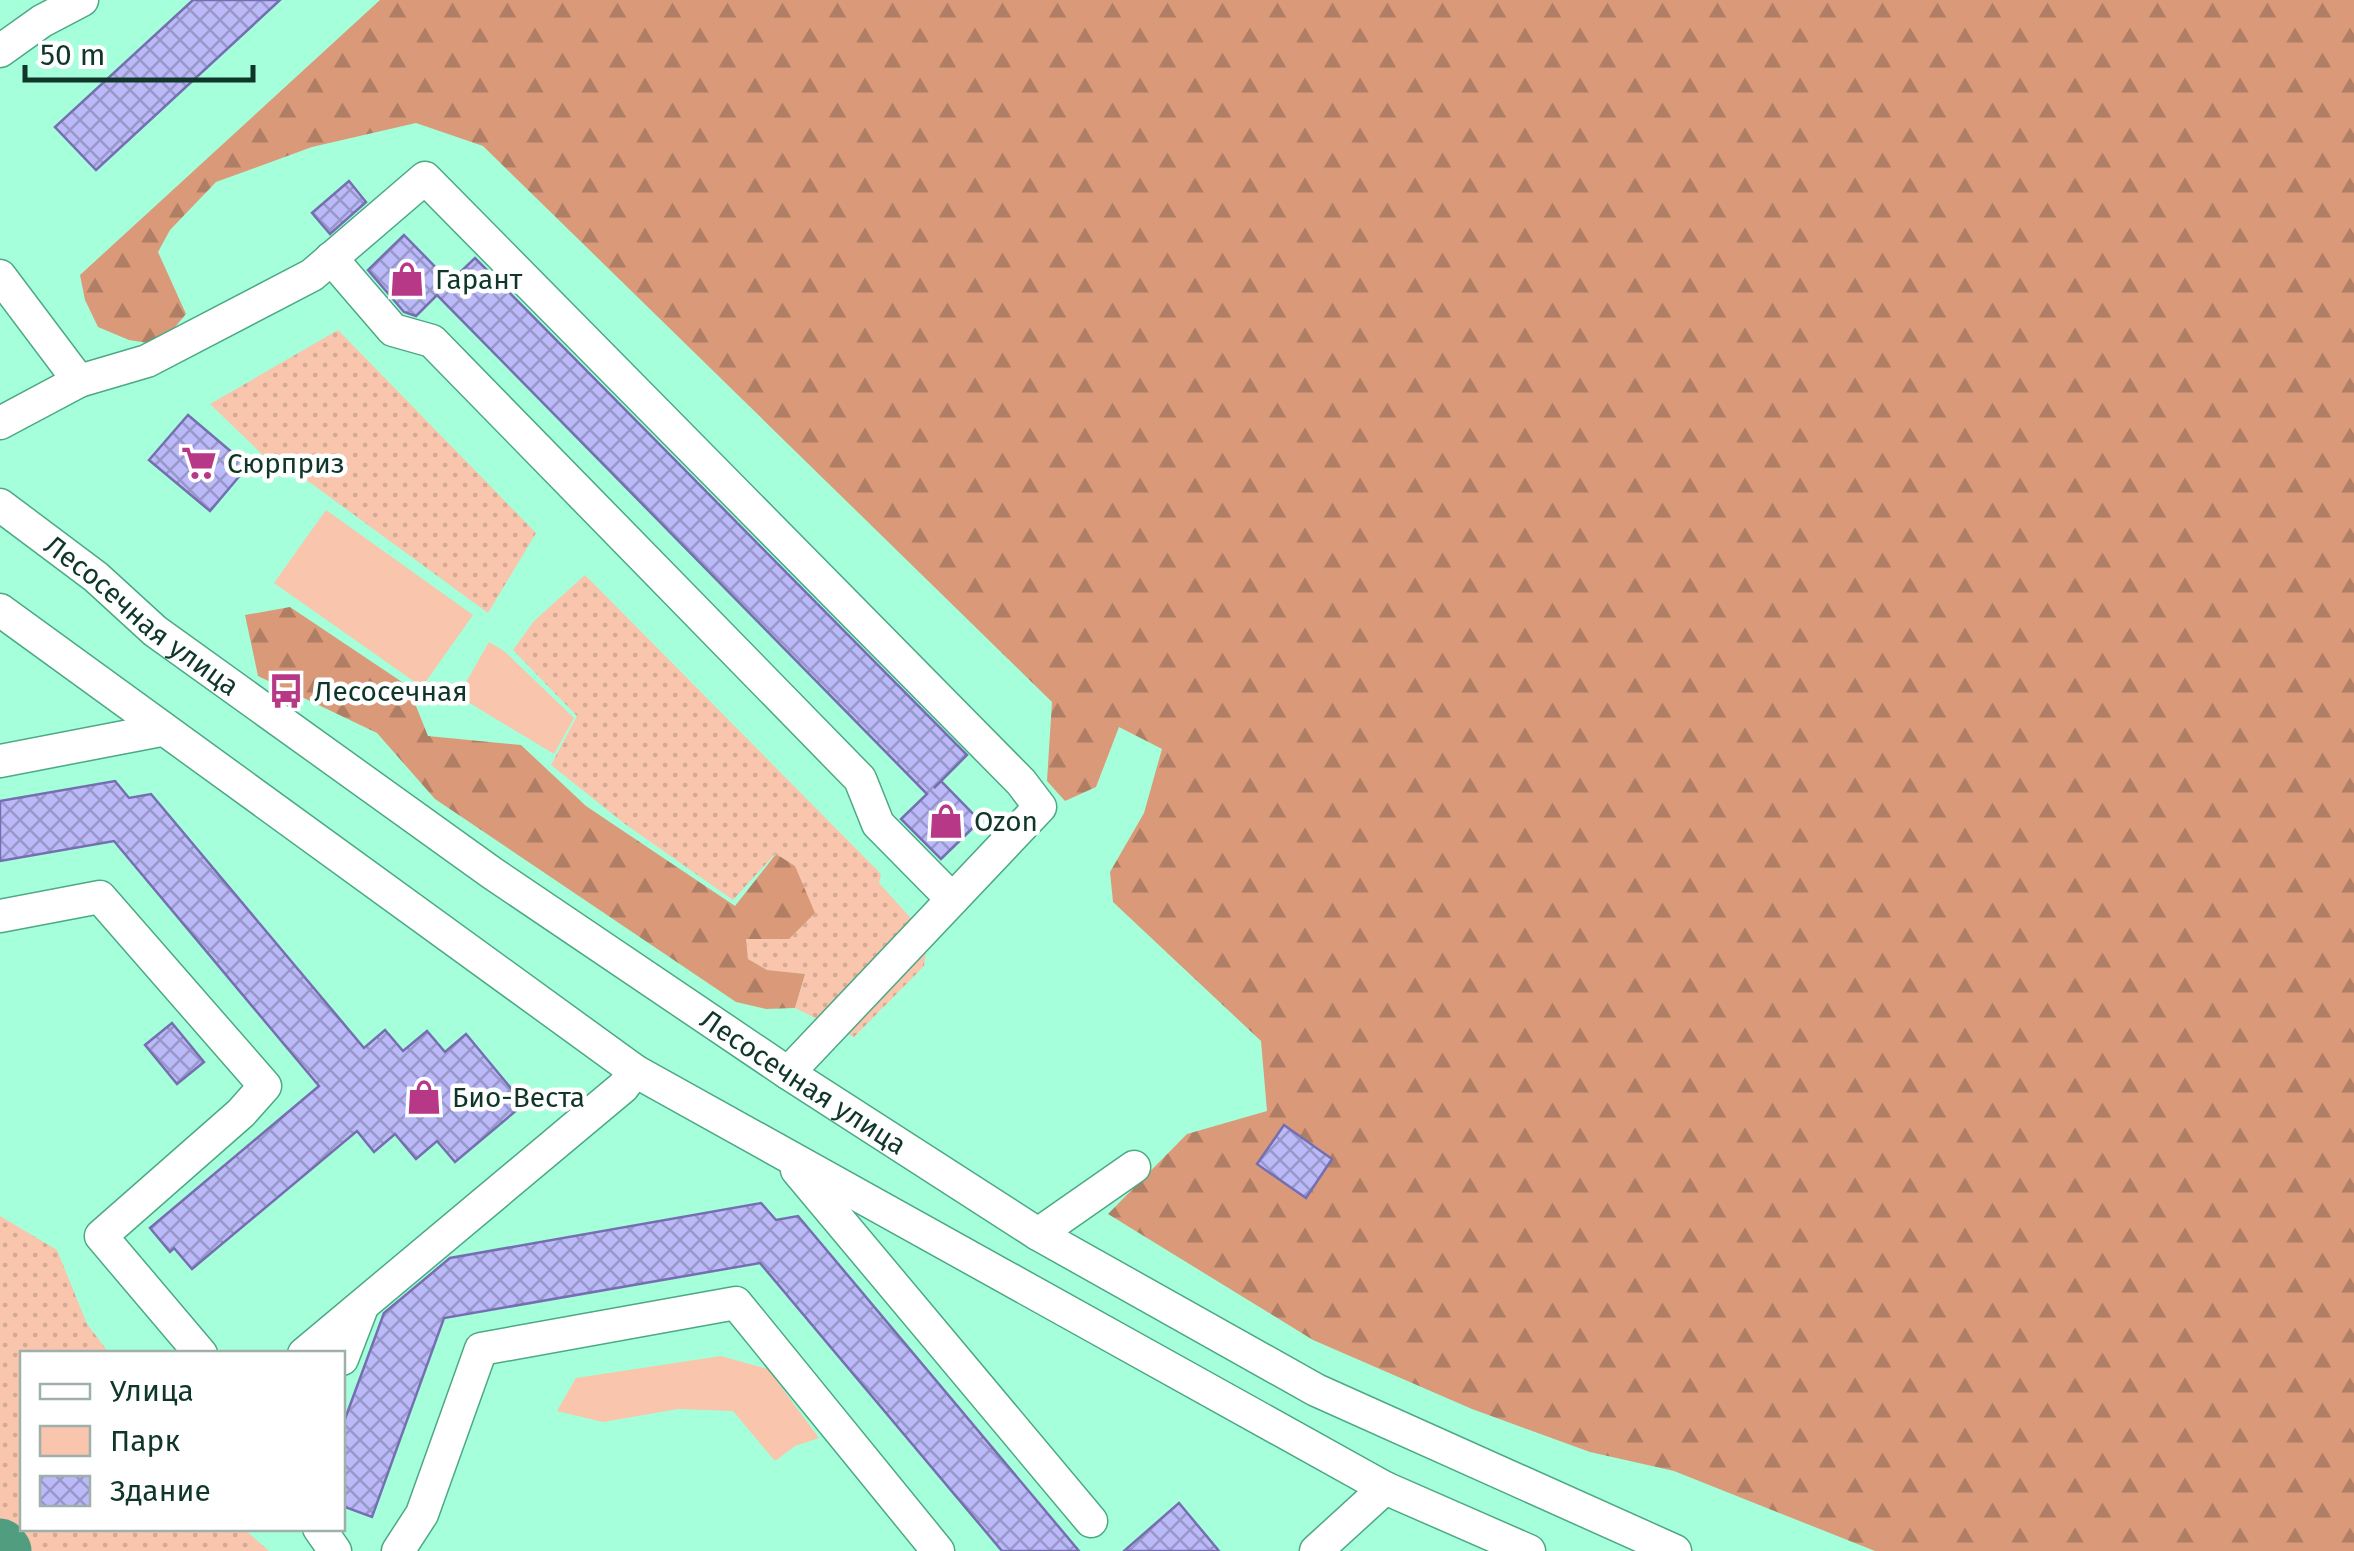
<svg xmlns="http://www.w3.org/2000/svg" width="2354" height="1551" font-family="'Fira Sans',sans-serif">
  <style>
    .grass { fill: url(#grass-dots) }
    .forest { fill: url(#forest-firs) }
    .park { fill: #f9c5ad }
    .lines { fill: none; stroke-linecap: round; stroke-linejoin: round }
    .river { stroke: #509d80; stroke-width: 55 }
    .building { fill: url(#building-cross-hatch); stroke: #756fb2; stroke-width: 2.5 }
    .minor-casing { stroke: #4da886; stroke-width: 35 }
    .minor { stroke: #fff; stroke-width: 32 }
    .labels { text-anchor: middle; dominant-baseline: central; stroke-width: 9; stroke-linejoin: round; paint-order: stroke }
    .poi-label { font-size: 28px; fill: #0f3629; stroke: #fff; text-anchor: start }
    .street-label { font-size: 28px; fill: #0f3629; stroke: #fff }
  </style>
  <defs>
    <pattern id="grass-dots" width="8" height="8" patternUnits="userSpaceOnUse" patternTransform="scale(2.5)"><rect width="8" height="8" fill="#f9c5ad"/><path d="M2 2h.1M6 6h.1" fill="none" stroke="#d4aa95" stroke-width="1.8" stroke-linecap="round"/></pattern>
    <pattern id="forest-firs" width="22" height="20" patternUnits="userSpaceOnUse" patternTransform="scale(2.5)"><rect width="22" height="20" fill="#da9a7a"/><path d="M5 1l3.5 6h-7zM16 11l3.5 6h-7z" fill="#af7e64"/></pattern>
    <pattern id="building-cross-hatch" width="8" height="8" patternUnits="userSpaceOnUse" patternTransform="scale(2.5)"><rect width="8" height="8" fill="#bcb9f9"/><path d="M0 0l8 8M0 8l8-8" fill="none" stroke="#9797ca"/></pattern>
  </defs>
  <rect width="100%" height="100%" fill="#a5ffda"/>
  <g class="grass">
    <polygon points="338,330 536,533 488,613 312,484 266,458 210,404"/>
    <polygon points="585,575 881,874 879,883 928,937 924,966 854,1037 795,1008 805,974 767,970 748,959 746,938 795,866 775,854 733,900 625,824 551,765 577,716 513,650 534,621"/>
    <polygon points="0,1216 57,1250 87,1324 109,1353 22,1354 22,1528 244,1529 269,1551 0,1551"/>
  </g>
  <g class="forest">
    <polygon points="380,0 2354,0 2354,1551 1875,1551 1674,1471 1590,1452 1472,1409 1313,1340 1108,1214 1187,1134 1267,1111 1261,1041 1113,902 1110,872 1144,813 1162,749 1119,727 1096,787 1065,801 1047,781 1052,702 483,146 416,123 312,147 216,182 170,230 158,252 186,314 160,345 129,340 98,327 85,300 80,275"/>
    <polygon points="290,607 408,686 428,736 521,745 586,806 735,906 776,854 795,866 815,913 789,939 746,939 748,959 767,970 805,974 795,1008 766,1009 736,1002 435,799 377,733 258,676 245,615"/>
  </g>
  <g class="park">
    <polygon points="326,510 473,615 422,687 274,583"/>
    <polygon points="489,642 504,651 574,718 554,754 458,696"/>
    <polygon points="721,1356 768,1369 819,1438 795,1446 775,1461 733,1411 678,1409 603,1422 557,1411 576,1378"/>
  </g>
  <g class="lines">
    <polyline class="river" points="0,1546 4,1551"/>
  </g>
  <g class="building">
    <polygon points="193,0 280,0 96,170 55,127"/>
    <polygon points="349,181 366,202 330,234 312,213"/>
    <polygon points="404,235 450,282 475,258 967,755 934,788 941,781 980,821 941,859 901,819 927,794 437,295 416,316 404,312 368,270"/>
    <polygon points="188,415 248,466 210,511 149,460"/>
    <polygon points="115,781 129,798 151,794 364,1048 385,1030 403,1051 427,1031 445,1052 466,1034 524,1104 455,1162 437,1141 416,1159 395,1134 374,1152 357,1131 192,1269 174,1248 170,1252 150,1228 319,1086 114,841 0,861 0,801"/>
    <polygon points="172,1023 204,1062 177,1084 145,1045"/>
    <polygon points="1284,1125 1332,1159 1306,1198 1257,1164"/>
    <polygon points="761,1203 776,1220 798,1216 1079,1551 1002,1551 760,1263 444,1318 372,1517 342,1506 342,1427 384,1313 450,1258"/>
    <polygon points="1179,1503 1219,1551 1124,1551"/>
  </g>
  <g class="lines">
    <defs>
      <g id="minor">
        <polyline points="0,51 42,21 82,0"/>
        <polyline points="331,258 393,330 432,341 860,779 878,824 952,899"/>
        <polyline points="0,276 79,381 0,423"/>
        <polyline points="79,381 147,361 312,275 425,178 1021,782 1040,807 788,1073"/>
        <path id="s1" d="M0 505 96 577 155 631 492 873 788 1073 1038 1234 1316 1390 1675 1551"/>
        <polyline points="0,610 635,1071 1385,1488 1529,1551"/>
        <polyline points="0,761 161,730"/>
        <polyline points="0,916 100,897 265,1086 241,1113 101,1236 201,1354"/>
        <polyline points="797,1170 1091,1521"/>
        <polyline points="1038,1234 1134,1167"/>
        <polyline points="304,1354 623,1087 635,1071"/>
        <polyline points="342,1359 362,1307"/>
        <polyline points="319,1528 335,1551"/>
        <polyline points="398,1551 422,1514 481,1349 736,1303 938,1551"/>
        <polyline points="1316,1551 1385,1488"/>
      </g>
    </defs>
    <use href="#minor" class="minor-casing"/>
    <use href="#minor" class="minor"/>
  </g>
  <defs>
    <symbol id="shop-bare" viewBox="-9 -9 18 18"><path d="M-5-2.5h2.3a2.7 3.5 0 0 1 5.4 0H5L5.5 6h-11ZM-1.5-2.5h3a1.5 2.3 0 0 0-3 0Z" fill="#b73886" stroke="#fff" stroke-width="2.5" paint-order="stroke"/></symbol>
    <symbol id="supermarket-bare" viewBox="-9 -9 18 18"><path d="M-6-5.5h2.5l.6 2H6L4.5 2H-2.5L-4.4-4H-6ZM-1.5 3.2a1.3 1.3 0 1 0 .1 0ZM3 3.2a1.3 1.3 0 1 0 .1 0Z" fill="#b73886" stroke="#fff" stroke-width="2.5" paint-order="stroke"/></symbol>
    <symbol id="bus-bare" viewBox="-9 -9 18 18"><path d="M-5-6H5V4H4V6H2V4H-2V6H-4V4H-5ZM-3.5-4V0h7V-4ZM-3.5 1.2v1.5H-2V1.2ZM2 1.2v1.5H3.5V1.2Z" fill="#b73886" stroke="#fff" stroke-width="2.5" paint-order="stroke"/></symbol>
  </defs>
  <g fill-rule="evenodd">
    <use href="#shop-bare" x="382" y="254" width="50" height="50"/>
    <use href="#supermarket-bare" x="174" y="438" width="50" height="50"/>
    <use href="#bus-bare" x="261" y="666" width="50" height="50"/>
    <use href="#shop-bare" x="921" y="796" width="50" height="50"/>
    <use href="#shop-bare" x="399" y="1072" width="50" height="50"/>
  </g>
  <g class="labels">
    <g class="poi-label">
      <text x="435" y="279">Гарант</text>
      <text x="227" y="463">Сюрприз</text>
      <text x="314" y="691">Лесосечная</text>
      <text x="974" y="821">Ozon</text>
      <text x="452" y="1097">Био-Веста</text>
    </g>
    <g class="street-label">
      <text stroke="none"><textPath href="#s1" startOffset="180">Лесосечная улица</textPath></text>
      <text stroke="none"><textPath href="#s1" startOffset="990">Лесосечная улица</textPath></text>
    </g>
  </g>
  <rect x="20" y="1351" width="325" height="180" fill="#ffffff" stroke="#9fafa9" stroke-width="2.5"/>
  <rect x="40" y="1384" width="50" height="15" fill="#ffffff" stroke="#9fafa9" stroke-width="2.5"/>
  <text x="110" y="1401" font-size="30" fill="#0f3629">Улица</text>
  <rect x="40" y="1426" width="50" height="30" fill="#f9c5ad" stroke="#9fafa9" stroke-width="2.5"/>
  <text x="110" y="1451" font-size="30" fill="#0f3629">Парк</text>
  <rect x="40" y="1476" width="50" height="30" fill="url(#building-cross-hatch)" stroke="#9fafa9" stroke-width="2.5"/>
  <text x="110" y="1501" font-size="30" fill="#0f3629">Здание</text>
  <path d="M25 65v15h228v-15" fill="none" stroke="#0f3629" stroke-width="5"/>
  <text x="40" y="65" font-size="30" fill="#0f3629" stroke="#ffffff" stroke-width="8" paint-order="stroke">50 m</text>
</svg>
